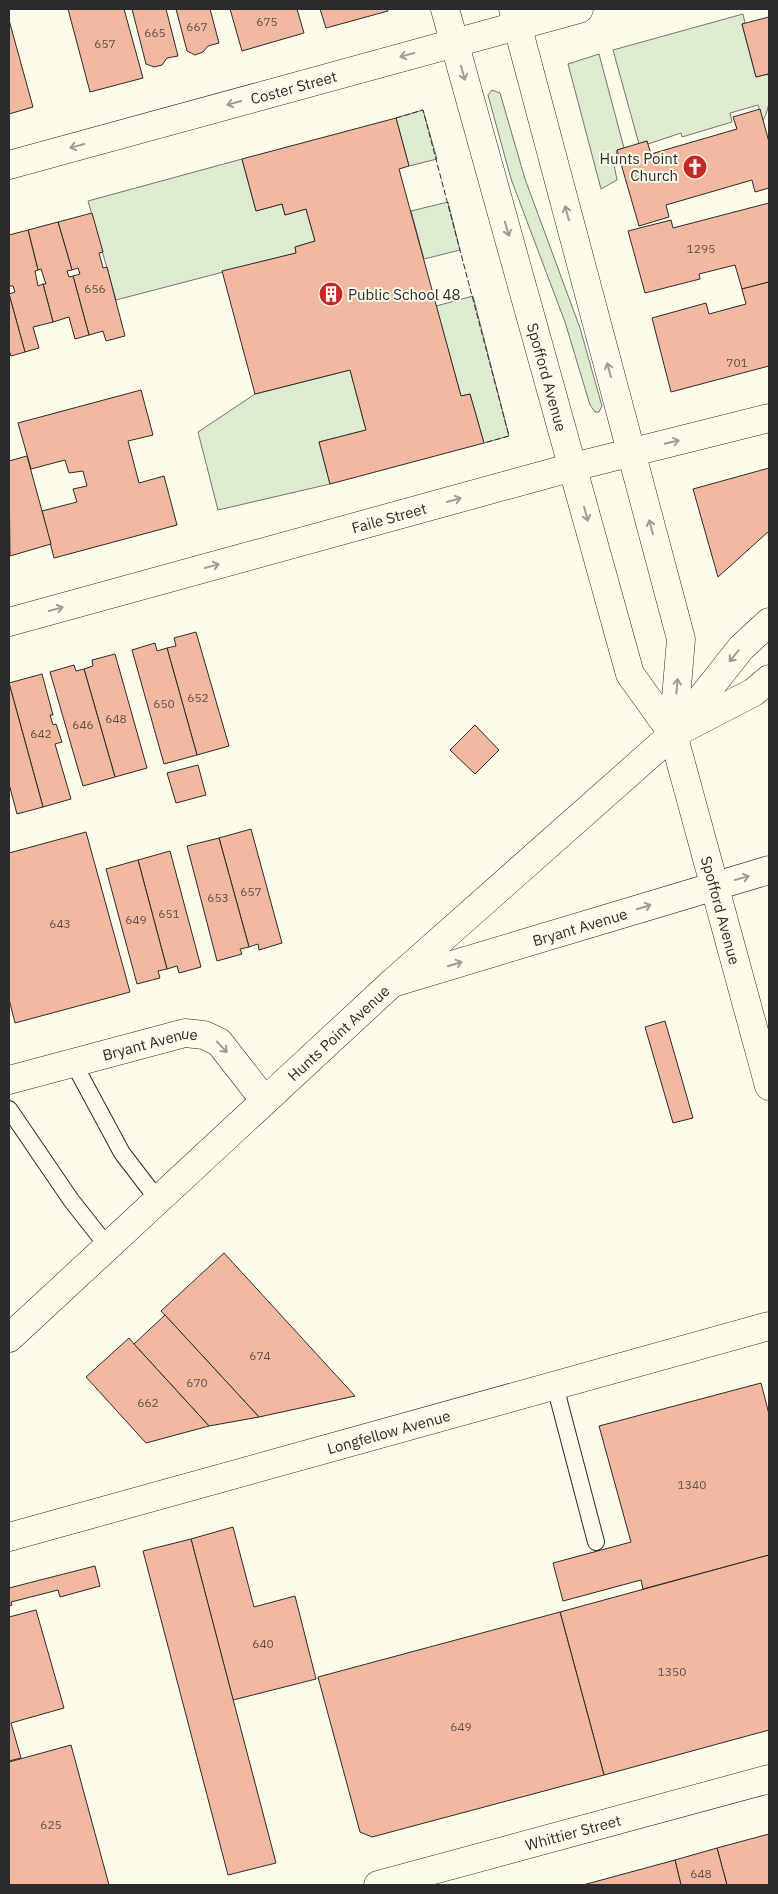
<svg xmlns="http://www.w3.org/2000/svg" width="778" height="1894" font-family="'IBM Plex Sans',sans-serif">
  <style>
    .green { fill: #deebd1; stroke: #74746e }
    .building { fill: #f2b8a0; stroke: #2b2b2b }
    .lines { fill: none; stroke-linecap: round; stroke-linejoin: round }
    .service-casing { stroke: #2b2b2b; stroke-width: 18 }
    .minor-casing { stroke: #2b2b2b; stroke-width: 29 }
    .tertiary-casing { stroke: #2b2b2b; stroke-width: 29 }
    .service { stroke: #fdfbea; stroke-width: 16 }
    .minor { stroke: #fdfbea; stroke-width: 28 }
    .tertiary { stroke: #fdfbea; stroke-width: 28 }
    .fence { stroke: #2b2b2b; stroke-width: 1; stroke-dasharray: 6 2.5; stroke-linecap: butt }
    .oneway { stroke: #9e9d94 }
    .labels { text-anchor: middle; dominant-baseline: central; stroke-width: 4; stroke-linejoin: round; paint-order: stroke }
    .number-label { font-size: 12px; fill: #5d4e48 }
    .street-label { font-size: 15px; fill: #2b2b2b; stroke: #fdfbea }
    .poi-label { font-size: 15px; fill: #2b2b2b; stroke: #fdfbea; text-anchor: end }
  </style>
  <rect width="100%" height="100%" fill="#fdfbea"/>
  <g class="green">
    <path d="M743 14 745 23 742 24 756 77 768 74C772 90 770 107 763 121L758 105 730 113 732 122 682 137 681 133 648 144 647 141 639 144 613 50Z"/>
    <polygon points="599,54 624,148 617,150 616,157 613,159 617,180 601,189 568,64"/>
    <polygon points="492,90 500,93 525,179 580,328 602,406 599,412 595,412 590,405 565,322 511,179 488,95"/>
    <polygon points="423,110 437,159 409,166 396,118"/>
    <polygon points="242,159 256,211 282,204 285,215 306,209 315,241 295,247 296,253 116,300 88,201"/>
    <polygon points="448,202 460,250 424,259 411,211"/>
    <polygon points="473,296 509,436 484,443 470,394 461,396 436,306"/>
    <polygon points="350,370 366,430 319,442 330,484 218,510 198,432 255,394"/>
  </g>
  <g class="building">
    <polygon points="68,9 124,9 143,78 90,92"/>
    <polygon points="132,9 166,9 178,56 167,58 162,65 154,67 146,64"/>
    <polygon points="176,9 210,9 219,43 208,46 203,52 195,55 187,51"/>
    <polygon points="230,9 297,9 304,33 242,51"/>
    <polygon points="320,9 387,9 388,11 326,28"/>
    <polygon points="769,17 769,79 768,74 756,77 742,24"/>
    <polygon points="9,20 33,107 9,114"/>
    <polygon points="760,109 769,142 769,188 755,192 752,180 666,205 669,217 639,226 617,150 647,141 651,154 737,129 733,117"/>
    <polygon points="396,118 409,166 399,169 461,396 470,394 484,443 330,484 319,442 366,430 350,370 255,394 222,271 296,253 295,247 315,241 306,209 285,215 282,204 256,211 242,159"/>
    <polygon points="769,203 769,282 742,289 735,265 699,274 700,279 645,293 628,231 671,220 673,228"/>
    <polygon points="92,213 103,252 99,253 103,268 107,267 125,336 106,341 103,331 89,335 73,276 80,274 78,268 72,270 58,222"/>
    <polygon points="58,222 72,270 67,271 69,277 73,276 89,335 75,339 69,317 53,322 43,284 46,284 41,269 38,270 28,230"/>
    <polygon points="28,230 38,270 35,271 38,286 43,284 53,322 33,327 39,348 25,352 9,294 15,292 13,286 9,286 9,235"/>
    <polygon points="769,282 769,366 671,392 652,318 706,303 709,314 746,304 742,289"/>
    <polygon points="9,294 25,352 11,356 9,350"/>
    <polygon points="141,390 153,435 128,441 139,483 164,476 177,525 54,558 42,511 77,502 73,489 87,486 83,471 69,473 65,460 31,469 18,423"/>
    <polygon points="27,456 51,544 10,556 9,461"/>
    <polygon points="769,468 769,531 718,577 693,489"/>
    <polygon points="196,632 229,746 197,755 167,648 176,646 174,638"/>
    <polygon points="155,643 157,651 167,648 197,755 164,764 132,650"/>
    <polygon points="115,654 147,768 115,777 84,669 93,666 92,660"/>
    <polygon points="74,665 76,671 84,669 115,777 83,786 50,672"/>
    <polygon points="42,674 53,715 50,715 53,725 56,724 62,742 55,744 71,799 43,807 9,683"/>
    <polygon points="9,683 43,807 17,814 9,784"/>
    <polygon points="475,725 499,750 475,774 450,750"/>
    <polygon points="198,765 206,795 176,803 167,773"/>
    <polygon points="251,829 282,943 259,950 258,944 249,947 219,838"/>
    <polygon points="86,832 130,992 15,1023 9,999 9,853"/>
    <polygon points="219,838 249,947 240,949 242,954 217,961 187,846"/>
    <polygon points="170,851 201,967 179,973 177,966 167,969 138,860"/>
    <polygon points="138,860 167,969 158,971 160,978 137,984 106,869"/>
    <polygon points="665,1021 693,1118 673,1123 645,1027"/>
    <polygon points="224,1253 355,1396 259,1417 161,1311"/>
    <polygon points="165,1315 259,1417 209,1426 134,1344"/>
    <polygon points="129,1338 134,1344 209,1426 146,1443 86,1377"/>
    <polygon points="761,1383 769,1414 769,1555 643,1589 641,1580 563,1601 553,1563 631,1542 599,1426"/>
    <polygon points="233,1527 254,1607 295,1596 316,1679 233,1700 191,1539"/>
    <polygon points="191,1539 276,1863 228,1875 143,1551"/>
    <polygon points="769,1555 769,1730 604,1775 560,1612"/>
    <polygon points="95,1566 100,1586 60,1597 58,1590 11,1602 12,1605 9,1606 9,1588"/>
    <polygon points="36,1610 64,1708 11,1723 21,1758 9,1761 9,1617"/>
    <polygon points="560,1612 604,1775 372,1837 360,1832 318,1677"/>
    <polygon points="71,1745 109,1885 9,1885 9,1762"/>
    <polygon points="769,1834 769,1885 727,1885 717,1848"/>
    <polygon points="717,1848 727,1885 681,1885 675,1860"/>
    <polygon points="675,1860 681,1885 583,1885"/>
  </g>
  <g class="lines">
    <defs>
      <g id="service">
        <polyline points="73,1062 122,1153 158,1200"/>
        <polyline points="9,1109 71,1200 108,1247"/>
        <polyline points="555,1386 596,1542"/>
      </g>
      <g id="minor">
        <path id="s1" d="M9 165 579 9"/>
        <path id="s2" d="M9 622 573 467 769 418"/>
        <path id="s3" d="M392 983 769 870"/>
        <path id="s4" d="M9 1080 185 1033 204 1035 219 1042 265 1101"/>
        <path id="s5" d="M9 1537 769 1326"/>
        <path id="s6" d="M378 1885 769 1779"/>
      </g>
      <g id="tertiary">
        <path id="s7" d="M445 9 630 674 673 734"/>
        <path id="s8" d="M513 9 681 639 673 734 769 1086"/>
        <polyline points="681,730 754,692 769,679"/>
        <path id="s9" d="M9 1338 392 983 673 734 741 648 769 622"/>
      </g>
    </defs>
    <use href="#service" class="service-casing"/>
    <use href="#minor" class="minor-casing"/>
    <use href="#tertiary" class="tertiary-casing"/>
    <use href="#service" class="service"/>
    <use href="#minor" class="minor"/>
    <use href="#tertiary" class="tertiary"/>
    <polyline class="fence" points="396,118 423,110 509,436 484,443"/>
  </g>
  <defs><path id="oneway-shaft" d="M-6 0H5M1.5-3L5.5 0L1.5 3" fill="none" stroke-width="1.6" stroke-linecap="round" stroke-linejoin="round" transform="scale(1.25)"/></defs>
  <g class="oneway">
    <use href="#oneway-shaft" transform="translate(407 55) rotate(165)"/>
    <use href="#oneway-shaft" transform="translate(463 73) rotate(74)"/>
    <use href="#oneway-shaft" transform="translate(234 103) rotate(165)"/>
    <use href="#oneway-shaft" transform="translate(77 146) rotate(165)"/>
    <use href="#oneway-shaft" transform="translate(567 213) rotate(-105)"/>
    <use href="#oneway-shaft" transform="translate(507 229) rotate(74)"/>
    <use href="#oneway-shaft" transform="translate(609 370) rotate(-105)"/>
    <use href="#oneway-shaft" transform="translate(672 442) rotate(-14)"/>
    <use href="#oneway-shaft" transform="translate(454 500) rotate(-15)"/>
    <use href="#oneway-shaft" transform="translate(586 514) rotate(75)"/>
    <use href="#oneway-shaft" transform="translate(651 527) rotate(-105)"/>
    <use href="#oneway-shaft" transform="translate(212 566) rotate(-15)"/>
    <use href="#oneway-shaft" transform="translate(56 609) rotate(-15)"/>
    <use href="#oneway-shaft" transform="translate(734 656) rotate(129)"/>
    <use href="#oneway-shaft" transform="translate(677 686) rotate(-85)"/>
    <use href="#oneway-shaft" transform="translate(742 878) rotate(-15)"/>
    <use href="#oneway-shaft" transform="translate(644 907) rotate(-17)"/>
    <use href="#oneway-shaft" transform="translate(455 964) rotate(-17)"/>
    <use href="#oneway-shaft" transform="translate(222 1047) rotate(47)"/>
  </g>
  <defs>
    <symbol id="church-disc" viewBox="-11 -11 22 22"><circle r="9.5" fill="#c62828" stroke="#fdfbea"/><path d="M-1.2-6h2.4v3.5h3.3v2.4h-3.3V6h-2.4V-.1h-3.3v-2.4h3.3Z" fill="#fff"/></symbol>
    <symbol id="building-disc" viewBox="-11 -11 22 22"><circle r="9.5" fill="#c62828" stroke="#fdfbea"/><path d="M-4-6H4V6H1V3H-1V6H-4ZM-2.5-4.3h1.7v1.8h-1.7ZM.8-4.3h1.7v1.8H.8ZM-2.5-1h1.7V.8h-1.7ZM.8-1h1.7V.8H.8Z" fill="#fff"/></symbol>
  </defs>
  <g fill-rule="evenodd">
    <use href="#church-disc" x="681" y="153" width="28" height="28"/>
    <use href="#building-disc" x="317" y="280" width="28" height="28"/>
  </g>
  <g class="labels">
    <g class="number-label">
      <text x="267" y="21">675</text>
      <text x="197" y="26">667</text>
      <text x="155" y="32">665</text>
      <text x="105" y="43">657</text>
      <text x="701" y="248">1295</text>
      <text x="95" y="288">656</text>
      <text x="737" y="362">701</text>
      <text x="198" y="697">652</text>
      <text x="164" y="703">650</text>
      <text x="116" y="718">648</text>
      <text x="83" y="724">646</text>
      <text x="41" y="733">642</text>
      <text x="251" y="891">657</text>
      <text x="218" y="897">653</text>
      <text x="169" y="913">651</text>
      <text x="136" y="919">649</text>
      <text x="60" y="923">643</text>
      <text x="260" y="1355">674</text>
      <text x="197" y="1382">670</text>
      <text x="148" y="1402">662</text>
      <text x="692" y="1484">1340</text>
      <text x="263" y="1643">640</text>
      <text x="672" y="1671">1350</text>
      <text x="461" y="1726">649</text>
      <text x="51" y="1824">625</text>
      <text x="701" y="1873">648</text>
    </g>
    <g class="street-label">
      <text stroke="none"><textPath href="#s1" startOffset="295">Coster Street</textPath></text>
      <text stroke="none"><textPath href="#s7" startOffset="382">Spofford Avenue</textPath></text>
      <text stroke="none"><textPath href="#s2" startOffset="394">Faile Street</textPath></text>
      <text stroke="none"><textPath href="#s8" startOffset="930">Spofford Avenue</textPath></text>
      <text stroke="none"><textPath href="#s3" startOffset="196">Bryant Avenue</textPath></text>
      <text stroke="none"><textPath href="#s9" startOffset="449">Hunts Point Avenue</textPath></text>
      <text stroke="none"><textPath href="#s4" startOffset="146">Bryant Avenue</textPath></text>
      <text stroke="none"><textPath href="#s5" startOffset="394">Longfellow Avenue</textPath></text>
      <text stroke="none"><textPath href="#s6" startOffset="202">Whittier Street</textPath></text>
    </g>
    <g class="poi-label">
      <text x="678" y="158">Hunts Point<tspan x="678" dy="17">Church</tspan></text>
      <text x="348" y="294" text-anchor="start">Public School 48</text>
    </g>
  </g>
  <rect width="778" height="1894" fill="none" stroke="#2b2b2b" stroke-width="20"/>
</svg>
